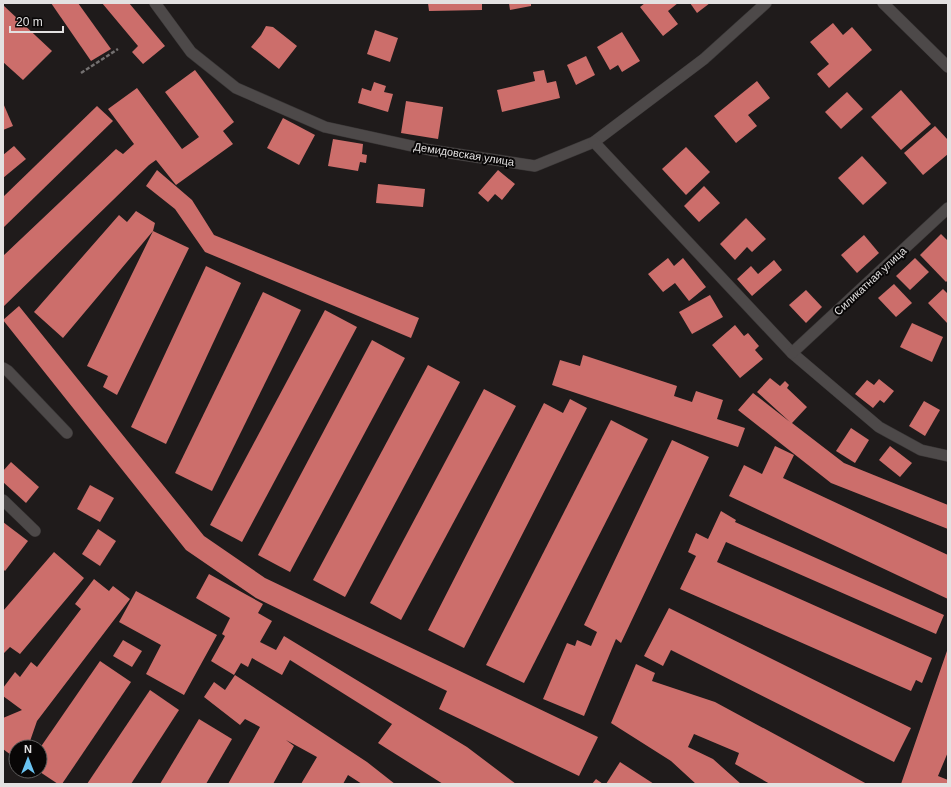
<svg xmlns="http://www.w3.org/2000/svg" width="951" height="787" font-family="Helvetica,sans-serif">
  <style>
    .building { fill: #cc6e6b }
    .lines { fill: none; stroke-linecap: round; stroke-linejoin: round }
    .minor-casing { stroke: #393636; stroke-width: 12 }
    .path { stroke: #737070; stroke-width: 2.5; stroke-dasharray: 4 2; stroke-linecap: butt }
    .minor { stroke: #4d4949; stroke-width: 11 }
    .labels { text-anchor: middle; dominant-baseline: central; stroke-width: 4; stroke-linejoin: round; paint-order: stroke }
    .street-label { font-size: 11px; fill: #e3e1e1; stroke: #080606 }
  </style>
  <rect width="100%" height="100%" fill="#1f1b1b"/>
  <g class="building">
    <polygon points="51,3 78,3 111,49 91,61"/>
    <polygon points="102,3 129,3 165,46 143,64 132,52 138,46"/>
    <polygon points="428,3 482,3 482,10 429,11"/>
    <polygon points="509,3 531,3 531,6 510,10"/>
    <polygon points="645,3 678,3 668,11 678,24 663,36 640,7"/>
    <polygon points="690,3 710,3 697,13"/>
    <polygon points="3,5 52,51 23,80 3,62"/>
    <polygon points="833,23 843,35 852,27 872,50 829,88 817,74 829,64 810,42"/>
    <polygon points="266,26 273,27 297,46 279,69 251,47 261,35"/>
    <polygon points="375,30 398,38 390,62 367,54"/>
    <polygon points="622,32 640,61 622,72 618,65 610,70 597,47"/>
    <polygon points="586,56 595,75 576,85 567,65"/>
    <polygon points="195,70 234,122 223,131 233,144 176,185 156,160 149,165 3,307 3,256 116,149 123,154 134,144 108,109 137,88 182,149 199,137 165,92"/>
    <polygon points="544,70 547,83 556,81 560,98 502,112 497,90 535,81 533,72"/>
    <polygon points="757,81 770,98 748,115 757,126 736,143 714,116"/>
    <polygon points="374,82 386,86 384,92 393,94 388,112 358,103 362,88 371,91"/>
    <polygon points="901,90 931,124 901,150 871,117"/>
    <polygon points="847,92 863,109 841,129 825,112"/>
    <polygon points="406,101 443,107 438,139 401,133"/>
    <polygon points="3,103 13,126 3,130"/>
    <polygon points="97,106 113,121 3,228 3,197"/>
    <polygon points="283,118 315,135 299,165 267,148"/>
    <polygon points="935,126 948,140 948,154 923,175 904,153"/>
    <polygon points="333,139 363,144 362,154 367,155 366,163 360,162 358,171 328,166"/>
    <polygon points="14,146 26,159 3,178 3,155"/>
    <polygon points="686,147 710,172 686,195 662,169"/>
    <polygon points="862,156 887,183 863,205 838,178"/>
    <polygon points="157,170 192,200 214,235 419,318 411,338 205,252 175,209 146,186"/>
    <polygon points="498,170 515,184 502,200 495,194 488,202 478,193"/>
    <polygon points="378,184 425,189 423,207 376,203"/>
    <polygon points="704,186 720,203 699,222 684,206"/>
    <polygon points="136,211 155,223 153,231 189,248 117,395 103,387 108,376 87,366 153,231 63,338 34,312 119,215 127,222"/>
    <polygon points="746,218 766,239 752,252 747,247 735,260 720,244"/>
    <polygon points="941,234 948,241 948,280 946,282 920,255"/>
    <polygon points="864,235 879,253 857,273 841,255"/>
    <polygon points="668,258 674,266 683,258 706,287 689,301 675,283 663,292 648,274"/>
    <polygon points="915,258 929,272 910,290 896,276"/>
    <polygon points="774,260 782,270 752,296 737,279 751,266 758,274"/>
    <polygon points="206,266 241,283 166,444 131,427"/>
    <polygon points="894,284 912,303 896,317 878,298"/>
    <polygon points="943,289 947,293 948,293 948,324 928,303"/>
    <polygon points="806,290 822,307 806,323 789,305"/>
    <polygon points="263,292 301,310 212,491 175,473"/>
    <polygon points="710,295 723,317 692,334 679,312"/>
    <polygon points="19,306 204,536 265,578 598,737 579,776 439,709 447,691 256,598 186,550 3,320"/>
    <polygon points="325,310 357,327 242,542 210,525"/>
    <polygon points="912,323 943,337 932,362 900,347"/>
    <polygon points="735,325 744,336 748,333 759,346 755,350 763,359 740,378 712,345"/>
    <polygon points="372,340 405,358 290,572 258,555"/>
    <polygon points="583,355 677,386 674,396 692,402 696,391 723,400 717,419 745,428 738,447 552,385 560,360 580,366"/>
    <polygon points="428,365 460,382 345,597 313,580"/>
    <polygon points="770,378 780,386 785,381 789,385 787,388 807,407 792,423 844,463 948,505 948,529 831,483 738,410 753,393 790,422 757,392"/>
    <polygon points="879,379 894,391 884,403 880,400 873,408 855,394 867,380 874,385"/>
    <polygon points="484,389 516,406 401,620 370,603"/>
    <polygon points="570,399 587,408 464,648 428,630 544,403 563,413"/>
    <polygon points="924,401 940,410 925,436 909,426"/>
    <polygon points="611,420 648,439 524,683 486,665"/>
    <polygon points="851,428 869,440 855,463 836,451"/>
    <polygon points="672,440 709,457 621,643 616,639 584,716 543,699 567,643 575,646 577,640 591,646 597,632 584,625"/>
    <polygon points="775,446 794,455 783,478 948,555 948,599 729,496 744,465 762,474"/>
    <polygon points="890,446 912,463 900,477 879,460"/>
    <polygon points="11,462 39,487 26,503 3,482 3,471"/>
    <polygon points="90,485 114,498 100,522 77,509"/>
    <polygon points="721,511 736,520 735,522 944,615 936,634 726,542 717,562 932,658 922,683 916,680 911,691 680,589 696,556 688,552 696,533 708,539"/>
    <polygon points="3,522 28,541 5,571 3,569"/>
    <polygon points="98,529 116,541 100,566 82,554"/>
    <polygon points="54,552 84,578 20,654 10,647 3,654 3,611"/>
    <polygon points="209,574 263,604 258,613 272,621 260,642 276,650 284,636 467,747 516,784 443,784 378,743 392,724 290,660 282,675 252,658 248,667 241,663 234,675 211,661 225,636 222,634 230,618 196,598"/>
    <polygon points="94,579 109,591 113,586 130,599 37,721 29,744 26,747 16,747 16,757 15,758 3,749 3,718 22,710 3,696 3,688 15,672 20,677 31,662 37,667 81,609 75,604"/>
    <polygon points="136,591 217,635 184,695 146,674 161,645 119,622"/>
    <polygon points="669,608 911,728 894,762 671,650 663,666 644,656"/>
    <polygon points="123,640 142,651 132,667 113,656"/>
    <polygon points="948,648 948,752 938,776 948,780 948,784 901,784"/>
    <polygon points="100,661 131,682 62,784 58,784 40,772 40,748"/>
    <polygon points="636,664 655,673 652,681 715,702 867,784 770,784 735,764 739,753 694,734 688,747 713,759 741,784 696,784 671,761 611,723"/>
    <polygon points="235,675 367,762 395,784 362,784 348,775 343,784 301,784 317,757 286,740 294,746 273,784 228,784 260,727 245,719 240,725 204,697 214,682 225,690"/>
    <polygon points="150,690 179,710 131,784 87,784"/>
    <polygon points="199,719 232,739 206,784 160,784"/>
    <polygon points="620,762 654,784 606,784"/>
    <polygon points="596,779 603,784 592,784"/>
  </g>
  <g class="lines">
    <defs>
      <g id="minor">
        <polyline points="155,3 191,52 236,88 325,127 430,150 535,166 594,142 704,59 766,3"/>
        <polyline points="883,3 948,67"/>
        <polyline points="594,142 792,353 879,427 921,450 948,456"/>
        <polyline points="792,353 948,208"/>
        <polyline points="3,368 8,371 67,433"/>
        <polyline points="3,500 35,531"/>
      </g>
    </defs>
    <use href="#minor" class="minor-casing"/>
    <polyline class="path" points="81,73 118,49"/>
    <use href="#minor" class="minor"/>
  </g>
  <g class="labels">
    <g class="street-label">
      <text transform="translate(464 154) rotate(9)">Демидовская улица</text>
      <text transform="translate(870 281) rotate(-43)">Силикатная улица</text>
    </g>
  </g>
  <rect width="951" height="787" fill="none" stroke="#e3e1e1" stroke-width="8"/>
  <g transform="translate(28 759)"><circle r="19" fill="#080606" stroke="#605e5e"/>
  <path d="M0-3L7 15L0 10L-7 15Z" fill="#6ac3f1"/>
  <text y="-6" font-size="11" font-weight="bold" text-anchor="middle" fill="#e3e1e1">N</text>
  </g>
  <path d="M10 26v6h53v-6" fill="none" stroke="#e3e1e1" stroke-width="2"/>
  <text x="16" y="26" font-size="12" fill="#e3e1e1" stroke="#080606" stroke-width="3" paint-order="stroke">20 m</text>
</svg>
